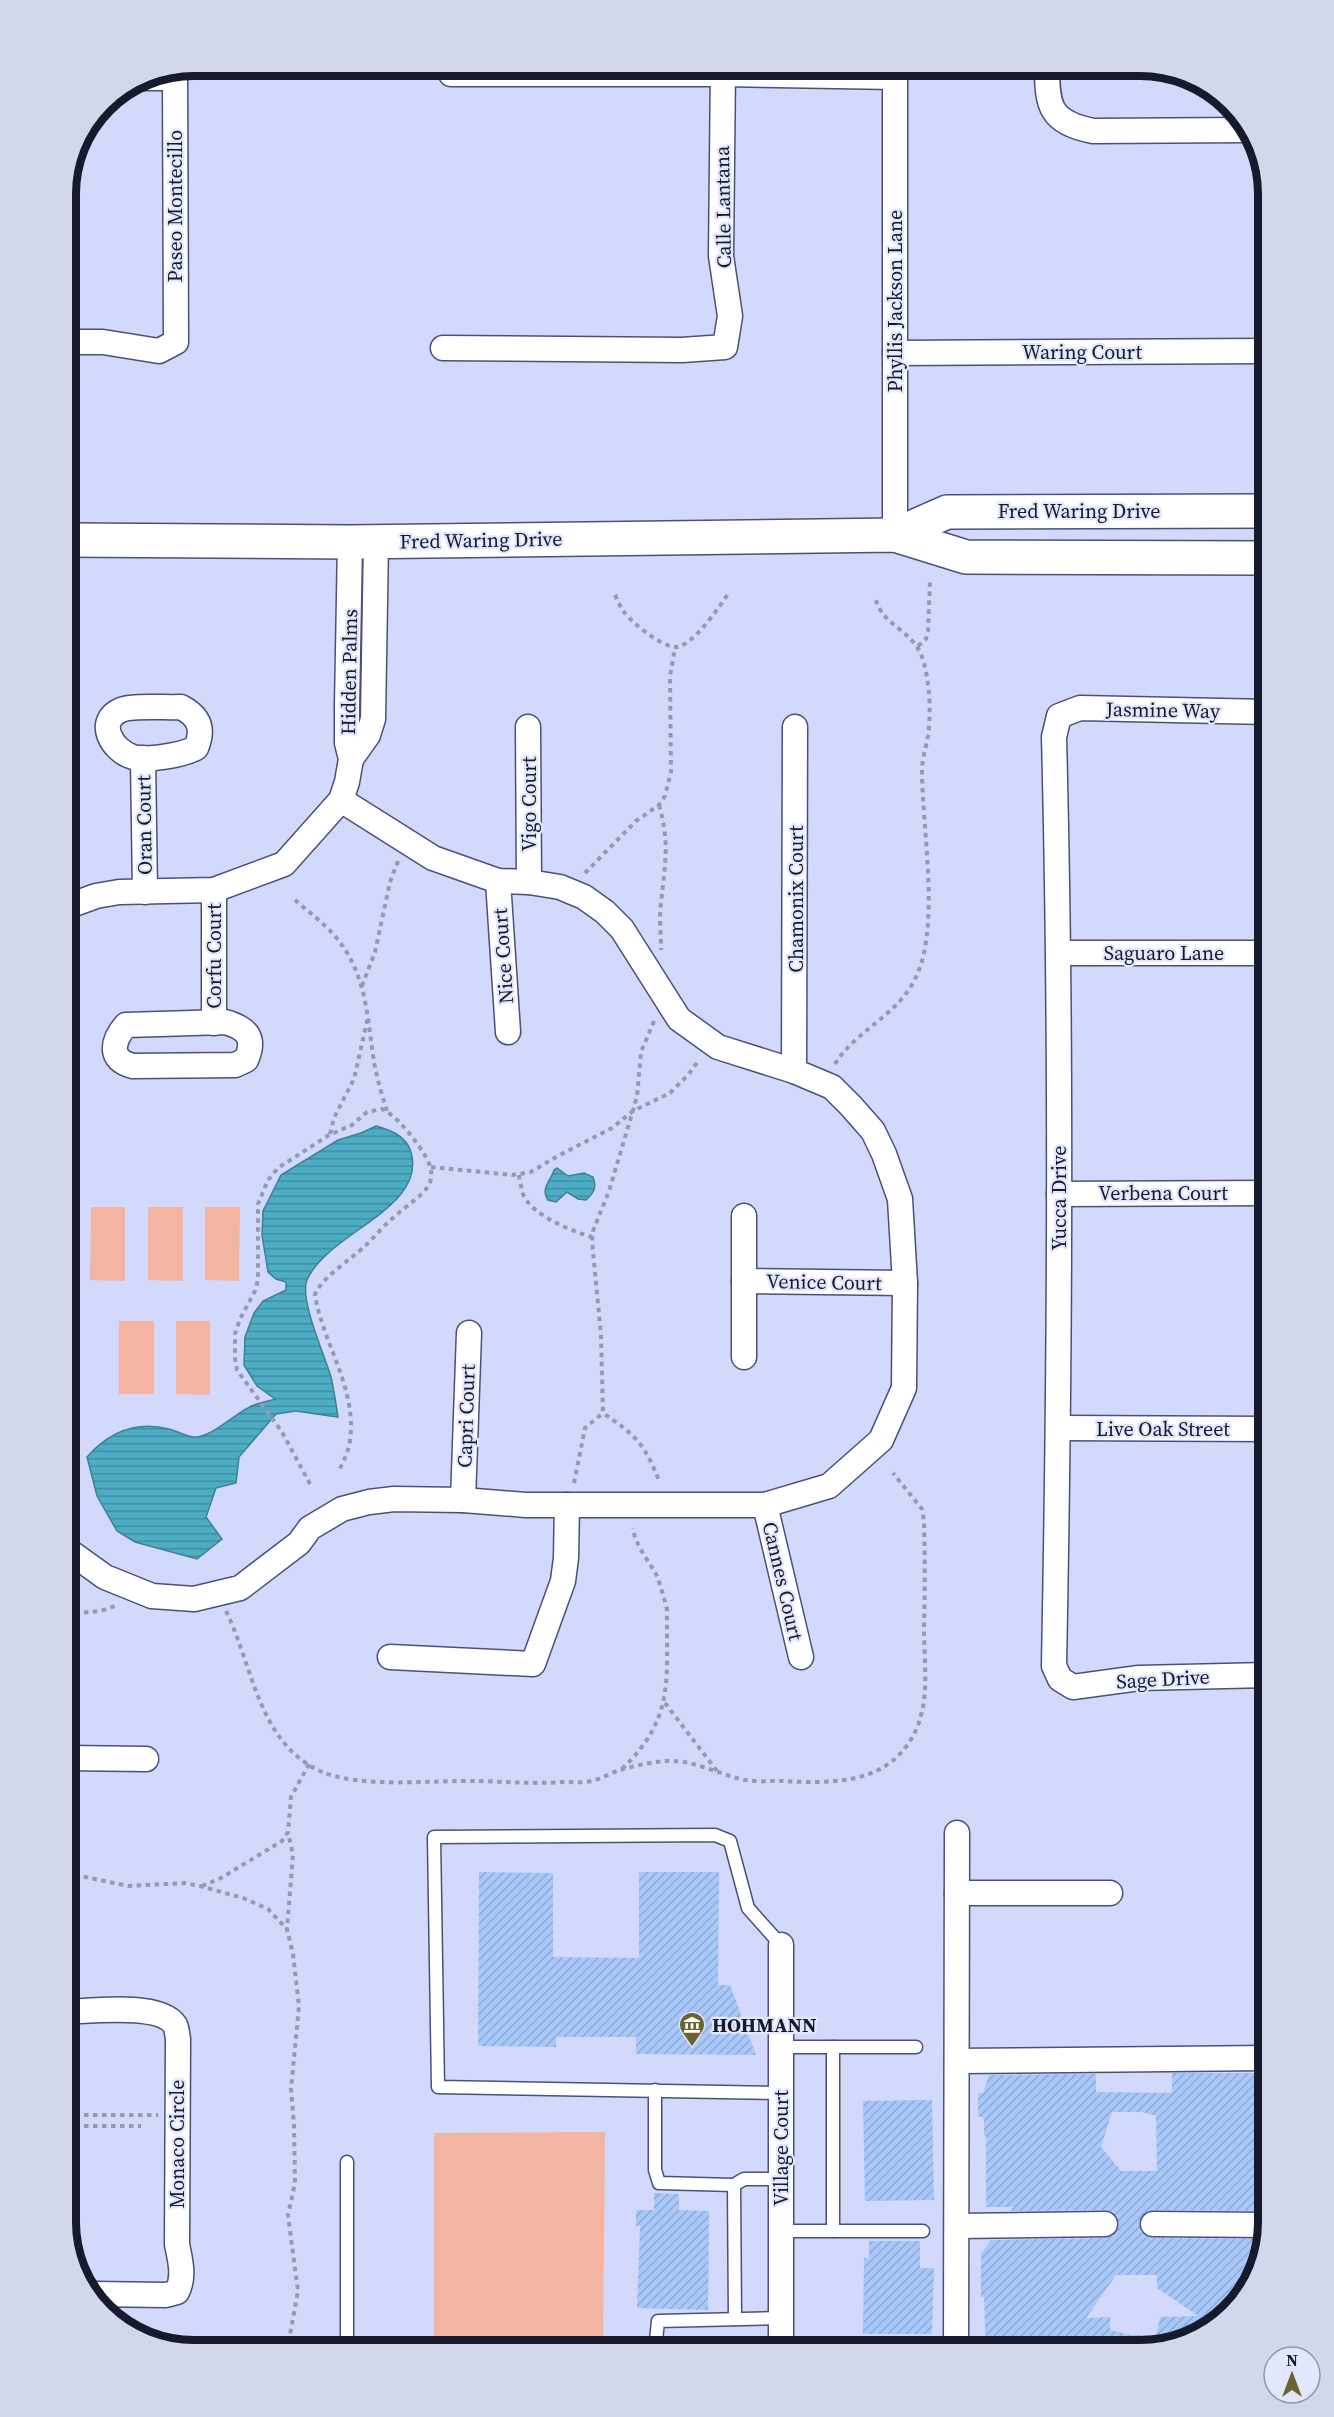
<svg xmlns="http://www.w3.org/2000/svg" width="1334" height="2417" font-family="'Source Serif 4',serif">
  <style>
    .pitch { fill: #f4b4a2 }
    .water { fill: url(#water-rules); stroke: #3d8197; stroke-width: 1.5 }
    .building { fill: url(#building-hatch); fill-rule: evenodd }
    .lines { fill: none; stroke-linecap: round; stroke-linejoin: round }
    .service-casing { stroke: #4a507e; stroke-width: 15 }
    .minor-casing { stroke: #4a507e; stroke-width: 27 }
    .secondary-casing { stroke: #4a507e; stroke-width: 36 }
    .path { stroke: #9499b5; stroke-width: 4; stroke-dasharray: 4.5 4.5; stroke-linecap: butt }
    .service { stroke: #fff; stroke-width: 12 }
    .minor { stroke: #fff; stroke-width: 24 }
    .secondary { stroke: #fff; stroke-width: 33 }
    .labels { text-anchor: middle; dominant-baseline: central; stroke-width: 4.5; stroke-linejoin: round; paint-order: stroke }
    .street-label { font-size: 20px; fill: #17192d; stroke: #e2e7fd }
    .poi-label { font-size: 20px; font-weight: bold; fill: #17192d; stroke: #e2e7fd; text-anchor: start }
    .rim { fill: none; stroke: #17192d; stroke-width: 8 }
  </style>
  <defs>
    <pattern id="water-rules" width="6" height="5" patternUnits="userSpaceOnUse" patternTransform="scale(1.5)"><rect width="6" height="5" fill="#4dadc5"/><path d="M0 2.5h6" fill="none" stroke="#3f8ca0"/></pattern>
    <pattern id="building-hatch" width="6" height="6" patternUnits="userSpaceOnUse" patternTransform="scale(1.5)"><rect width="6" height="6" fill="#a7c8f8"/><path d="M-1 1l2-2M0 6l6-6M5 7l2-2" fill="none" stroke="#8fabd5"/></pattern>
  </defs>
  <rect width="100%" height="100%" fill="#d3d9fa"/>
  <g class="pitch">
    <polygon points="91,1207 125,1207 125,1281 90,1280"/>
    <polygon points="148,1207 183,1207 183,1281 148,1280"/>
    <polygon points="205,1207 240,1207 239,1281 205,1280"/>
    <rect x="119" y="1321" width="35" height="73"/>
    <polygon points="176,1321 210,1321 210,1395 176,1394"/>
    <polygon points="605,2132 603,2351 434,2351 434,2133"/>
  </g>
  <g class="water">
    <path d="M376 1126C391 1130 406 1136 411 1152 427 1209 328 1232 307 1280 299 1299 325 1356 331 1377 334 1390 336 1404 338 1417L296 1411 276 1414 239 1457 236 1483 216 1488 206 1517 222 1539 197 1559 135 1542 117 1531 97 1496 87 1457C109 1432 137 1421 169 1429 177 1431 189 1438 196 1437 212 1436 234 1415 248 1408 256 1403 266 1402 275 1399L257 1386 244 1365 245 1337 254 1313 263 1301 286 1290V1282L276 1279 268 1272 262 1235 263 1211 281 1175 338 1140 361 1133Z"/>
    <path d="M557 1168 568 1176 584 1173 593 1177C597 1187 594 1193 586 1200L578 1199 567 1192 556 1202 548 1200C540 1188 551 1181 554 1170Z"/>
  </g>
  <g class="building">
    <polygon points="479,1872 553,1873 553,1957 639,1958 639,1872 719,1872 718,1985 730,1985 756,2055 636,2054 636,2037 556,2037 556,2047 478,2046"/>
    <path d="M1172 2073H1268V2211L1153 2210 1146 2212 1139 2223 1141 2231 1146 2236 1153 2238 1263 2239 1246 2294 1189 2341 1139 2351H986L984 2297H981V2254L991 2240 1105 2238 1113 2236 1119 2224 1117 2216 1105 2210 1011 2211 1013 2207H986V2136H984V2118L978 2116V2093H983L989 2075 1096 2074V2092L1172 2093ZM1112 2112H1142L1156 2116 1157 2171H1121L1101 2147ZM1116 2275H1157V2288L1198 2316 1160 2317 1156 2335H1131L1110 2330V2317L1086 2318Z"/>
    <polygon points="932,2100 934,2200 865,2201 863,2101"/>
    <polygon points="654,2193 679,2194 679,2210 709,2211 708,2310 637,2308 640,2226 636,2226 636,2210 654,2210"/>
    <polygon points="869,2241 920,2241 920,2268 934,2268 932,2334 863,2334 864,2258 869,2258"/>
  </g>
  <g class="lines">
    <defs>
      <g id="service">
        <polyline points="781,1945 748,1908 730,1841 715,1835 434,1837 438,2087 781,2093"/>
        <polyline points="781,2047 916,2047"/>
        <polyline points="655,2090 655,2170 659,2183 734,2185"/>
        <polyline points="347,2162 347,2351"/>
        <polyline points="781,2231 923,2231"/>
        <polyline points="833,2231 833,2047"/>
        <polyline points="735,2319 734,2185 744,2179 781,2179"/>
        <polyline points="655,2351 658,2321 781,2318"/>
      </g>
      <g id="minor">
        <path d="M1047 66C1047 107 1050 122 1093 131L1247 130"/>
        <polyline points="451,74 723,74 895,77"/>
        <polyline points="143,78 175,78"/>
        <polyline points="66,342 103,342 159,351 176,342 175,70"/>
        <polyline points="443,348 682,350 725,347 730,316 721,256 723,66"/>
        <polyline points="895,353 1268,351"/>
        <polyline points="895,535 895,66"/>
        <path d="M181 707C200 717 204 729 196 748 182 755 148 761 133 757 112 751 95 721 121 710 132 705 168 708 181 707Z"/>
        <polyline points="528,727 529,882"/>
        <polyline points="143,758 145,892"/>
        <polyline points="351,759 368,735 373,719 376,541"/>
        <polyline points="498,881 508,1032"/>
        <polyline points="214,890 214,1023"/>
        <polyline points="66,907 96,896 119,892 214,890 284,864 341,800 347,782 351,759 347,743 347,705 350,542"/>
        <polyline points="1060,953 1268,953"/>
        <path d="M225 1022C247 1028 256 1038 246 1060L235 1065 133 1066C108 1060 112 1041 126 1025Z"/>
        <polyline points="794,1071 795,727"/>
        <polyline points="1059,1194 1268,1193"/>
        <polyline points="744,1216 744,1357"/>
        <polyline points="744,1281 905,1283"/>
        <polyline points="1059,1428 1268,1429"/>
        <polyline points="463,1500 469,1333"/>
        <polyline points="765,1505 801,1657"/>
        <polyline points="66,1549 105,1577 152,1596 194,1599 240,1588 299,1543 310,1528 342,1509 369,1502 394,1499 463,1500 526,1505 765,1505 829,1486 881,1440 904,1388 905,1283 900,1199 884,1154 873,1131 851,1106 832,1087 794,1071 718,1047 679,1019 622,929 605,912 584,897 560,887 529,882 498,881 433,858 341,800"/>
        <polyline points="390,1657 533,1664 563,1581 566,1558 567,1505"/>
        <path d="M1268 1675 1139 1678 1073 1687 1060 1679 1054 1666C1060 1356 1062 1046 1054 737L1059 716 1080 708 1268 712"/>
        <polyline points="66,1758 146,1759"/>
        <polyline points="957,1893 1110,1893"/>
        <polyline points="781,1945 781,2351"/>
        <path d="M66 2012C91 2011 160 2002 175 2025 177 2029 177 2034 178 2039L177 2244C180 2260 185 2276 177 2292L166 2295 94 2294"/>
        <polyline points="957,2061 1268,2058"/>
        <polyline points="1153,2224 1267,2225"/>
        <polyline points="957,2226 1105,2224"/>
        <polyline points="956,2351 957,1833"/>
      </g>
      <g id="secondary">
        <polyline points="895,535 947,512 1268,511"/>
        <polyline points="66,540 350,542 895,535 966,557 1268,558"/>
      </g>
    </defs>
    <use href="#service" class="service-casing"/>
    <use href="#minor" class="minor-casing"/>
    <use href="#secondary" class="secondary-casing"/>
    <g class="path">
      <path d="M615 595C618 601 620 607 624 612 632 623 668 653 681 646 699 637 717 610 728 594"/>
      <polyline points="918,646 926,639 928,631 930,582"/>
      <path d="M659 805C670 843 665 864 661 903 659 918 661 934 661 950"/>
      <polyline points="585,873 636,821 659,805 665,796 671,772 670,676 675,648"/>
      <path d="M295 900C311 914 332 929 344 948 367 982 368 1023 374 1062 377 1079 382 1095 387 1111"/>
      <polyline points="362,986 375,952 390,882 398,861"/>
      <path d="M654 1021 641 1052 637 1096 632 1114 609 1191 593 1231 592 1241 601 1335 603 1413C637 1436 645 1445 660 1483"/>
      <path d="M835 1064C856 1030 897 1016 915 979 941 929 922 828 922 771 922 759 926 748 928 736 931 712 930 687 924 663 915 628 881 628 875 596"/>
      <polyline points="330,1134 334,1118 354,1079 368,1017"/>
      <polyline points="431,1167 512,1175 531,1172 556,1157 612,1128 633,1111 670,1093 688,1075 699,1060"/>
      <path d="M519 1175C520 1181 521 1188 523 1194 532 1216 572 1231 592 1237"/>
      <polyline points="574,1483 585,1428 603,1413"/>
      <path d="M310 1484 282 1432 237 1370 235 1359V1334L240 1319 255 1291 258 1280V1204L268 1180 278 1168 329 1135 352 1125 367 1112 382 1109C396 1116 409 1132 418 1145 448 1185 422 1192 394 1217 383 1226 374 1238 364 1247 352 1258 319 1280 315 1295 323 1344 357 1388 350 1440 349 1451 343 1461 339 1471"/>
      <path d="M226 1611C253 1666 258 1742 320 1771 360 1789 433 1780 478 1781 508 1782 536 1784 566 1782 574 1782 583 1783 591 1781 601 1779 611 1773 620 1770 634 1766 651 1762 666 1761 690 1759 717 1773 740 1779 753 1782 768 1781 781 1781 826 1783 879 1786 908 1744 932 1710 924 1667 924 1629 925 1593 925 1557 924 1521L922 1509 893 1473"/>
      <polyline points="66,1614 101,1611 115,1606"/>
      <polyline points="665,1703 717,1771"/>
      <path d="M622 1769C676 1717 666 1678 667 1609 664 1598 661 1587 657 1576 649 1561 635 1545 633 1528"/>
      <polyline points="66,1873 128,1886 185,1883 200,1886 243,1898 268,1909 287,1929"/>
      <polyline points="202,1886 221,1878 282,1841 288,1832 291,1797 309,1764"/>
      <polyline points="66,2115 158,2115"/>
      <polyline points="66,2126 141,2126"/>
      <polyline points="287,2351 298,2291 288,2215 295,2183 294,2125 291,2089 299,2006 293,1954 287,1929 293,1855 288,1832"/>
    </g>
    <use href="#service" class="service"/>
    <use href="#minor" class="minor"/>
    <use href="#secondary" class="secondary"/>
  </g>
  <defs>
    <symbol id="museum-pin" viewBox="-11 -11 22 30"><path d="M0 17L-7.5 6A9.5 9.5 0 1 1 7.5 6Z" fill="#6e6330" stroke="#e2e7fd"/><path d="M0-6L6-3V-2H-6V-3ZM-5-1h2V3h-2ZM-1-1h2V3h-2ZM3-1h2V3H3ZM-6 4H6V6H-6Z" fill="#fff"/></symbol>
  </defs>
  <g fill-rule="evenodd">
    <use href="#museum-pin" x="677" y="2010" width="30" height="40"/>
  </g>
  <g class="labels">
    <g class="street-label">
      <text transform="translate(175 206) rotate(-90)">Paseo Montecillo</text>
      <text transform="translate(723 207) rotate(-91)">Calle Lantana</text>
      <text transform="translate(895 301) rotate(-90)">Phyllis Jackson Lane</text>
      <text x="1082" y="352">Waring Court</text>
      <text x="1079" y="511">Fred Waring Drive</text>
      <text transform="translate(481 540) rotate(-1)">Fred Waring Drive</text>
      <text transform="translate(349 672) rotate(-89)">Hidden Palms</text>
      <text transform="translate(1163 710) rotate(1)">Jasmine Way</text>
      <text transform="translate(529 804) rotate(-90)">Vigo Court</text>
      <text transform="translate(144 825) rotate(-91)">Oran Court</text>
      <text transform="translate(796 899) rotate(-90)">Chamonix Court</text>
      <text x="1164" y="953">Saguaro Lane</text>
      <text transform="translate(214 956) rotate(-90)">Corfu Court</text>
      <text transform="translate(503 956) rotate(-94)">Nice Court</text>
      <text x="1163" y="1193">Verbena Court</text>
      <text transform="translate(1059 1198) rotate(-90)">Yucca Drive</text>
      <text transform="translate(824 1282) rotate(1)">Venice Court</text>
      <text transform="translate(466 1416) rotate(-88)">Capri Court</text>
      <text x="1163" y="1429">Live Oak Street</text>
      <text transform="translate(783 1581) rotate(77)">Cannes Court</text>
      <text transform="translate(1163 1679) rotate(-3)">Sage Drive</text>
      <text transform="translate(177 2144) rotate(-90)">Monaco Circle</text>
      <text transform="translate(781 2148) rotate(-90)">Village Court</text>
    </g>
    <g class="poi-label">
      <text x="712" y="2025">HOHMANN</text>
    </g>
  </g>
  <path d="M0 0H1334V2417H0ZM194 76H1140A118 118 0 0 1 1258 194V2222A118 118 0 0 1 1140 2340H194A118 118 0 0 1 76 2222V194A118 118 0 0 1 194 76Z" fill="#d2d7ec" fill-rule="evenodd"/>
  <path class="rim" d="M194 76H1140A118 118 0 0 1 1258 194V2222A118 118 0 0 1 1140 2340H194A118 118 0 0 1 76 2222V194A118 118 0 0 1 194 76Z"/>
  <g transform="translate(1292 2375)"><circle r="28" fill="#e2e7fd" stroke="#9195aa" stroke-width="1.5"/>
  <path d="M0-4.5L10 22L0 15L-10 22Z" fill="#6e6330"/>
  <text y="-9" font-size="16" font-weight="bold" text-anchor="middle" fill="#17192d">N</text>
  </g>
</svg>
